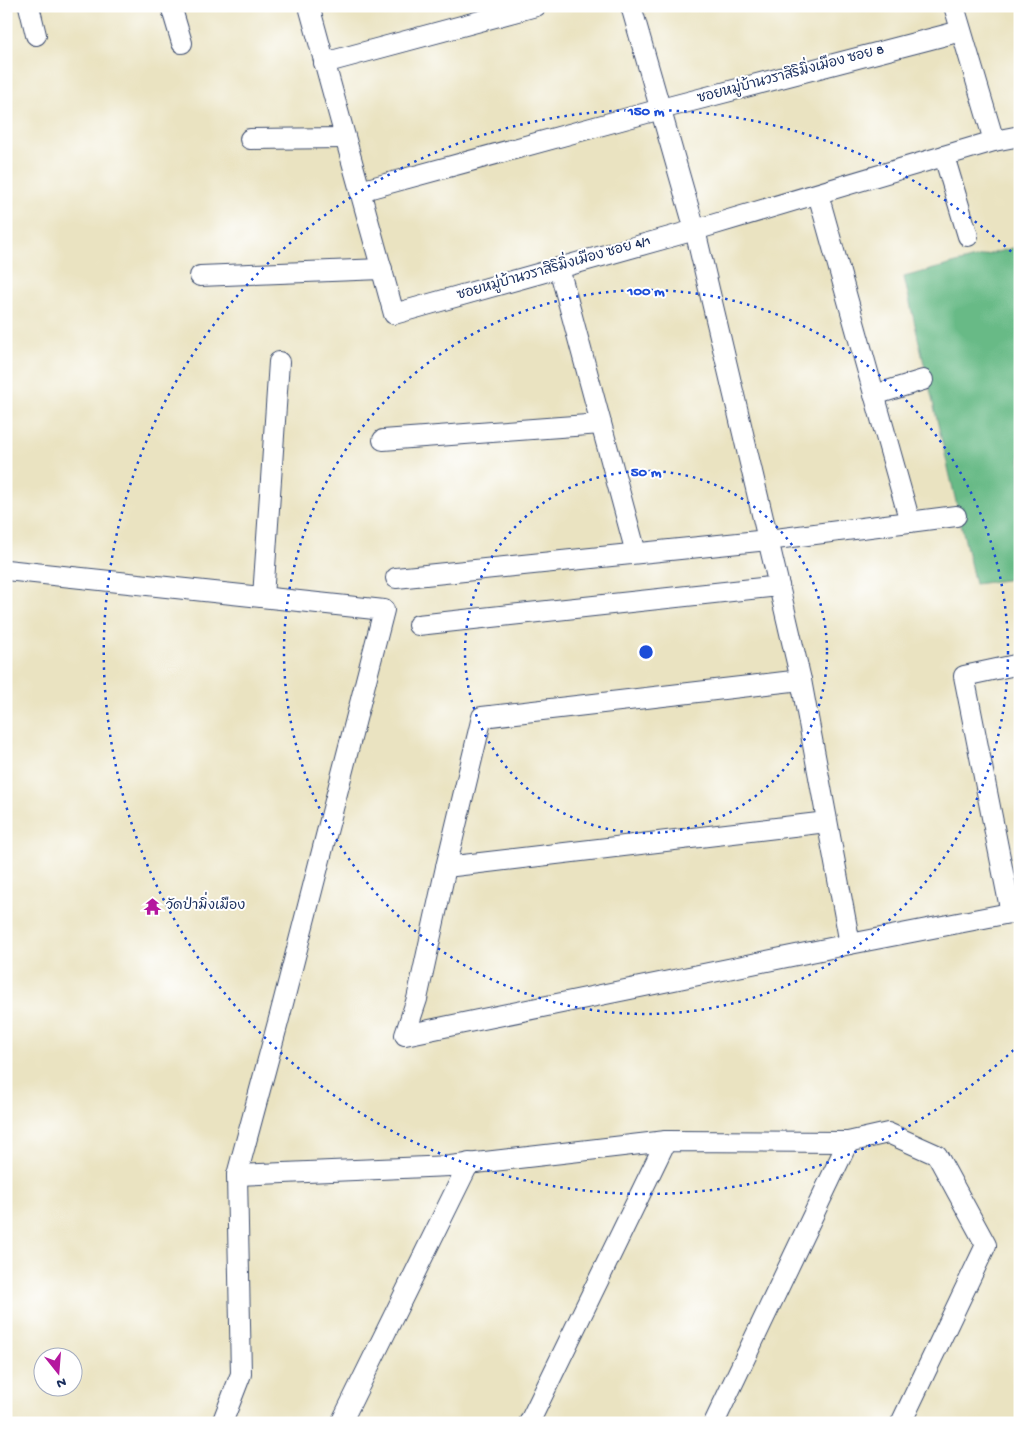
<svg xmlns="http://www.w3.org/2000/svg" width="1026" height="1429" font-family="'Gochi Hand','Playpen Sans Thai',sans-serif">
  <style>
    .forest { fill: #67ba86; stroke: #417472 }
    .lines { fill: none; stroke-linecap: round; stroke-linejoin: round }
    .minor-casing { stroke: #3a4a6d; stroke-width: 22 }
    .minor { stroke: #fff; stroke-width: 20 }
    .ring { fill: none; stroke: #1d4ed8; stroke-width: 2.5; stroke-dasharray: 2.5 5 }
    .labels { text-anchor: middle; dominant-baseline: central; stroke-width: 4; stroke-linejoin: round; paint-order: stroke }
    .street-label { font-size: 14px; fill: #1b2f5e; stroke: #fff }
    .poi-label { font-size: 14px; fill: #1b2f5e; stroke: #fff; text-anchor: start }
    .centre { fill: #1d4ed8; stroke: #fff; stroke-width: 2.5 }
    .ring-label { font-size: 15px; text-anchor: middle; font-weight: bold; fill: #1d4ed8; stroke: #fff; stroke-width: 4; stroke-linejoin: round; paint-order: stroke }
  </style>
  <rect width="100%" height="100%" fill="#fff"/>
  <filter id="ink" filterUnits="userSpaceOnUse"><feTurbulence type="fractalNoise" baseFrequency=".02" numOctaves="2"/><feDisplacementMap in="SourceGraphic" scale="10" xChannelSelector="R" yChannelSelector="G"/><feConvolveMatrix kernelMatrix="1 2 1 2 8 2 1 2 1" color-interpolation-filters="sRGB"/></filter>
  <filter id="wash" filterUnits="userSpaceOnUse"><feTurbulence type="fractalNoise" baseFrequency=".0096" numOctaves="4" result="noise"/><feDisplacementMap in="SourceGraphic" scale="20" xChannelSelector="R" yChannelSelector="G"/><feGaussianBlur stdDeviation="1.12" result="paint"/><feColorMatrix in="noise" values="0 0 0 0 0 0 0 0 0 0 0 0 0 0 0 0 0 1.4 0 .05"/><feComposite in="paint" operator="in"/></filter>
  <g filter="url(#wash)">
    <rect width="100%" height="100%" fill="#eae3c1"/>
    <polygon class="forest" points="1020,246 1020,578 975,584 904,277"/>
  </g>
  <g filter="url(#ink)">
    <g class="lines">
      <defs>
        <g id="minor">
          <polyline points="29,6 36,35"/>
          <polyline points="171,6 182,43"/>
          <polyline points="309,6 394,314 695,230 994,141 1020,136"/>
          <polyline points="631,6 695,230 779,586 801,680 850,944 1020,911"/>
          <polyline points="954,6 994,141"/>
          <polyline points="324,63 536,6"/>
          <polyline points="250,139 345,138"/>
          <polyline points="944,156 968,236"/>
          <polyline points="360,191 661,109 961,31"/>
          <polyline points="818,194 910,522"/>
          <polyline points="559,268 636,553"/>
          <polyline points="200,276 382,269"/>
          <polyline points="874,395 923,380"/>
          <polyline points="383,440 601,424"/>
          <polyline points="6,570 384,610 280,1015 237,1175 241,1374 222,1423"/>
          <polyline points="396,578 768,540 956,516"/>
          <polyline points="263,597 279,362"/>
          <polyline points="418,625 779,586"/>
          <polyline points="801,680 482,717 446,867 417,999 405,1035 850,944"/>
          <polyline points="446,867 827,822"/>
          <polyline points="1011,913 964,676 1020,664"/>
          <polyline points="237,1175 450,1166 666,1141 848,1142 888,1133 937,1155 986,1245 901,1423"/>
          <polyline points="341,1423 469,1163"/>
          <polyline points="529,1423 666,1141"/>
          <polyline points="714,1423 848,1142"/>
        </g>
      </defs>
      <use href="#minor" class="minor-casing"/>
      <use href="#minor" class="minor"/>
    </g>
  </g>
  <g class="ring">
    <circle cx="646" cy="652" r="181"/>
    <circle cx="646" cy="652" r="362"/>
    <path d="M1019 1045A542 542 0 1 1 1019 259"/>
  </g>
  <defs>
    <symbol id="temple-bare" viewBox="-9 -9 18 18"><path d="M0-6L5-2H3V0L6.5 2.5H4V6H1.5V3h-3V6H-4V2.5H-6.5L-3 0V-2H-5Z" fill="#b5179e" stroke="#fff" stroke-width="2.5" paint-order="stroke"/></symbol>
  </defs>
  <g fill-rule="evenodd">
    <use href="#temple-bare" x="140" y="894" width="25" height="25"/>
  </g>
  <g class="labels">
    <g class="street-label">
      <text transform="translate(791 75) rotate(-15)">ซอยหมู่บ้านวราสิริมิ่งเมือง ซอย 8</text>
      <text transform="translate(554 269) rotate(-16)">ซอยหมู่บ้านวราสิริมิ่งเมือง ซอย 4/1</text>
    </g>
    <g class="poi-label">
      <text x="166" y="906">วัดป่ามิ่งเมือง</text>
    </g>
  </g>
  <circle cx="646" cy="652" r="8" class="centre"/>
  <g class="ring-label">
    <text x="646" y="115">150 m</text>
    <text x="646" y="295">100 m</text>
    <text x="646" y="476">50 m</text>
  </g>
  <rect width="1026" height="1429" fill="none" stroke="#fff" stroke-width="25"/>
  <g transform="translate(58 1372) rotate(163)"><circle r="24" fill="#ffffff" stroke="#a4acbf"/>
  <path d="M0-4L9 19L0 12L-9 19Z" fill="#b5179e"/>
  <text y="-8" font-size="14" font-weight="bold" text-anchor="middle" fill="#1b2f5e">N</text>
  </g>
</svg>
